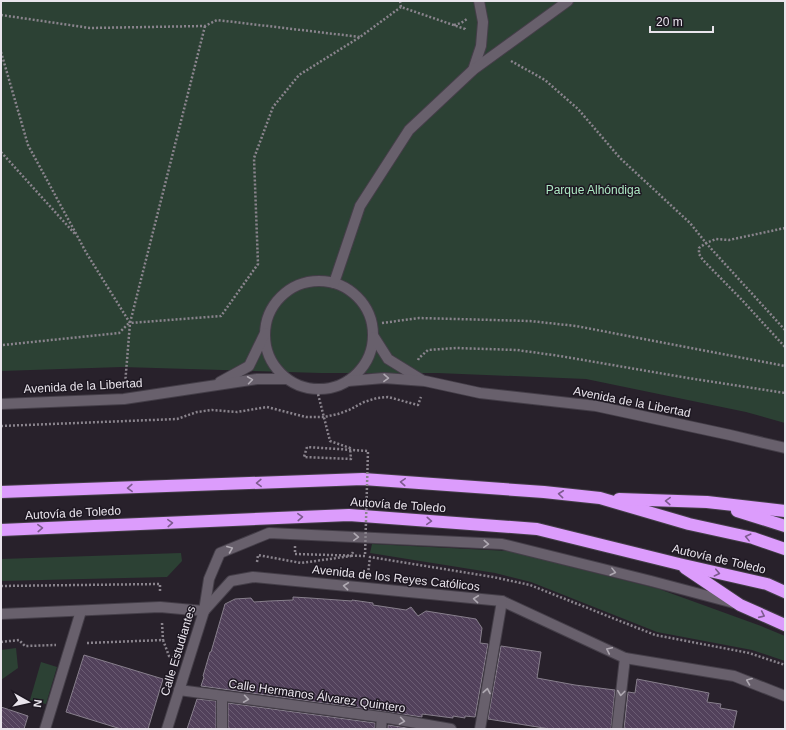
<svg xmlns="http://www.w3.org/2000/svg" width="786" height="730" font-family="Helvetica,sans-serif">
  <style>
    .green { fill: #2c4134 }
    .building { fill: url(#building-back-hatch); stroke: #877f8c }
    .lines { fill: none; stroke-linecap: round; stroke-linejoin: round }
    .minor-casing { stroke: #443e48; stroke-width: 12 }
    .highway-casing { stroke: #443e48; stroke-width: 14 }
    .path { stroke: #8a848d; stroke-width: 2.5; stroke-dasharray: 2 2; stroke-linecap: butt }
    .minor { stroke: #68606c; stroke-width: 10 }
    .highway { stroke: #dc9cfc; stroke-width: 12 }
    .path-bridge { stroke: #8a848d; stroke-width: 2.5; stroke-dasharray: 2 2; stroke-linecap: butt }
    .oneway { stroke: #afa9b2 }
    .oneway2 { stroke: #7d5a8f }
    .labels { text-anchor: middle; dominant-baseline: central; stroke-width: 3; stroke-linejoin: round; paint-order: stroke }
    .park-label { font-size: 12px; fill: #ace7c2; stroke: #1e1822 }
    .street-label { font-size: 12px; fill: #e9e4ec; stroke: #1e1822 }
  </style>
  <defs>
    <pattern id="building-back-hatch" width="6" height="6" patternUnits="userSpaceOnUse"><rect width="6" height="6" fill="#52415b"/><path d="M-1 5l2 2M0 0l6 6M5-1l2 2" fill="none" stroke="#6b5c73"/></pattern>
  </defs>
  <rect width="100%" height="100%" fill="#28212b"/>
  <g class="green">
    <polygon points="1,1 785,1 785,423 746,412 586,379 437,373 321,373 122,367 1,371"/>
    <polygon points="372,544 508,551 659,589 761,626 785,636 785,661 752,650 657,632 531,582 495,573 370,553"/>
    <polygon points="181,553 182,561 167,577 1,581 1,559"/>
    <polygon points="16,648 18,668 1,680 1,650"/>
    <polygon points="41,662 57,667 46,704 30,700"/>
  </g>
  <g class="building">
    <polygon points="293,597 310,598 352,601 352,600 373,603 373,605 406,610 411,607 418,616 426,611 476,619 482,628 480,643 488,644 475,717 465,716 465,718 453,716 453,718 422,714 422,717 389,712 201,686 204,677 203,676 210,652 211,652 225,604 235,599 251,598 254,602 269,601 293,600"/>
    <polygon points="501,646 541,652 537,678 575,685 615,690 611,729 550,729 488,719"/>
    <polygon points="84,655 163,679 148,729 121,729 66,712"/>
    <polygon points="637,679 709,693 707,702 721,704 720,708 737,711 733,729 624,729 628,692 635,693"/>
    <polygon points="197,699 216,701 216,729 187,729"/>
    <polygon points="228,703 375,723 375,729 228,729"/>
    <polygon points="1,707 28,716 24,729 1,729"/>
    <polygon points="388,725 413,729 388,729"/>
  </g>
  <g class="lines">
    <defs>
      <g id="minor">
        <polyline points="473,70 481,46 483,22 479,1"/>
        <circle cx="319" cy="335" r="54"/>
        <polyline points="334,283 360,206 409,130 473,70 568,1"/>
        <polyline points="374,337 388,359 422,380"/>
        <polyline points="348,381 384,378 425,381 480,393 596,406 730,435 785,448"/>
        <polyline points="220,382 249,366 265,333"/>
        <polyline points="1,404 124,399 257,379 286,379"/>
        <polyline points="204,611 231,581 253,577 502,601 625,658 734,676 785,696"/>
        <polyline points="1,614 160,607 204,611"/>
        <polyline points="179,690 388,718 451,729"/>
        <polyline points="45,729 81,611"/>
        <polyline points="167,729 204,611 209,579 220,553 269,533 502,544 651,581 734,603"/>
        <polyline points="222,729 222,696"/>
        <polyline points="381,729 382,718"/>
        <polyline points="480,729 502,601"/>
        <polyline points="617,729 625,658"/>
      </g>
      <g id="highway">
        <polyline points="1,492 363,479 544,492 600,498 689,524 753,538 785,549"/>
        <polyline points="619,499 707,502 785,511"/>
        <polyline points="737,511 785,526"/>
        <polyline points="1,530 349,515 537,529 679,564 767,584 785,592"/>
        <polyline points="685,568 740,605 785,625"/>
      </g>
    </defs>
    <use href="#minor" class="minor-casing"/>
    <use href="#highway" class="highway-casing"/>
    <g class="path">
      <polyline points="400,1 401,7 465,29 466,31"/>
      <polyline points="1,15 90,28 205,26 217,20 360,37"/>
      <polyline points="454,25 461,23 467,19"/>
      <polyline points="205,26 130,323 221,316 258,264 254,158 273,107 299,75 360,37 401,7"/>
      <polyline points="1,52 28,145 87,254 130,323 125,385"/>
      <polyline points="511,61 545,80 578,109 620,158 690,223 706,243 785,330"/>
      <polyline points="1,152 75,234"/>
      <polyline points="785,228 729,240 716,239 706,243 699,248 699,254 703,260 742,300 785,347"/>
      <polyline points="382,323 419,318 530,321 576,326 785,366"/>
      <polyline points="3,345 119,333 129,323"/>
      <polyline points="418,360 419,358 428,350 456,348 517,350 560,356 688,378 785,393"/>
      <polyline points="1,426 177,419 197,412 212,410 237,412 267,407 306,417 324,417 338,414 349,410 364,402 377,398 388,397 418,405 421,397"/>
      <polyline points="307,447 304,457 351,459 350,448 330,441 317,390"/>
      <polyline points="257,562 258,555 301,563 351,556 353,552"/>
      <polyline points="368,574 370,557 493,577 530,585 655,635 749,653 785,665"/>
      <polyline points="1,586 160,584 160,592"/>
      <polyline points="162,623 163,640"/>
      <polyline points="1,642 19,640 25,646 56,645"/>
      <polyline points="87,643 163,640 169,656 174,658"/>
    </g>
    <use href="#minor" class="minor"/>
    <use href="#highway" class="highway"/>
    <polyline class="path-bridge" points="295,546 295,554 365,556 368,451 307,447"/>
  </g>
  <defs><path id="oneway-chevron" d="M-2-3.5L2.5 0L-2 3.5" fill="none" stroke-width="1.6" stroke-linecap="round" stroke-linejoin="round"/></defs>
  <g class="oneway">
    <use href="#oneway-chevron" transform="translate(386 378) rotate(1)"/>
    <use href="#oneway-chevron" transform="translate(250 380) rotate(-8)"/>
    <use href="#oneway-chevron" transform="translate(356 537) rotate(3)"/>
    <use href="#oneway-chevron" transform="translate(486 544) rotate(3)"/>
    <use href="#oneway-chevron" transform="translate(230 549) rotate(-22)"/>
    <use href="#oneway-chevron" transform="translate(613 572) rotate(14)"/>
    <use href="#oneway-chevron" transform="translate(346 586) rotate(-174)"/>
    <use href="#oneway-chevron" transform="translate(476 599) rotate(-174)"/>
    <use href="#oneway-chevron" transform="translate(609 650) rotate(-155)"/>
    <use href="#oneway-chevron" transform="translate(749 681) rotate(-159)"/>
    <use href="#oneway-chevron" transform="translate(487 691) rotate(-80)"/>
    <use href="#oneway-chevron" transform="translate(621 693) rotate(97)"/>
    <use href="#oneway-chevron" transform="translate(246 699) rotate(8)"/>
    <use href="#oneway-chevron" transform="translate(402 721) rotate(9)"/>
  </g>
  <g class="oneway2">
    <use href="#oneway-chevron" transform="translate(403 482) rotate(-176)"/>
    <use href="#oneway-chevron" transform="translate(259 483) rotate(178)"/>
    <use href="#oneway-chevron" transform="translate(130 488) rotate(178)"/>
    <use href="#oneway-chevron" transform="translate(561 494) rotate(-174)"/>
    <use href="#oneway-chevron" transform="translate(668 501) rotate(-178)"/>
    <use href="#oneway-chevron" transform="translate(300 517) rotate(-3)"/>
    <use href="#oneway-chevron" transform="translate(429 521) rotate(4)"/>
    <use href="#oneway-chevron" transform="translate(170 523) rotate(-3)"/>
    <use href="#oneway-chevron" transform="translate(40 528) rotate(-3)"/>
    <use href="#oneway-chevron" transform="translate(748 537) rotate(-166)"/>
    <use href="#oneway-chevron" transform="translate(717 573) rotate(13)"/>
    <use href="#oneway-chevron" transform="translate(762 615) rotate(24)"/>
  </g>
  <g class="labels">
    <g class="park-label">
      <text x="593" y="190">Parque Alhóndiga</text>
    </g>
    <g class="street-label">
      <text transform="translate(83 386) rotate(-3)">Avenida de la Libertad</text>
      <text transform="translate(632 402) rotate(11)">Avenida de la Libertad</text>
      <text transform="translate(398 505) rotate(4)">Autovía de Toledo</text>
      <text transform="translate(73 513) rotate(-3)">Autovía de Toledo</text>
      <text transform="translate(719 559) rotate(13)">Autovía de Toledo</text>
      <text transform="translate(396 578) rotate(6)">Avenida de los Reyes Católicos</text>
      <text transform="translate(178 651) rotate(-73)">Calle Estudiantes</text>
      <text transform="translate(317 696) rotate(8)">Calle Hermanos Álvarez Quintero</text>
    </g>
  </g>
  <rect width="786" height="730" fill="none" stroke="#e9e4ec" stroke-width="4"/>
  <g transform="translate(28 702) rotate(98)" stroke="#1e1822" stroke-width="3" paint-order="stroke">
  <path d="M0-3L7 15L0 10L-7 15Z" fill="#e9e4ec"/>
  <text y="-6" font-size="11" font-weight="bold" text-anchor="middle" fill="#e9e4ec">N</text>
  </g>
  <path d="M650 26v6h63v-6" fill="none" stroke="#e9e4ec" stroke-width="2"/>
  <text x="656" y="26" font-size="12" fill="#e9e4ec" stroke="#1e1822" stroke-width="3" paint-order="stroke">20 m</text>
</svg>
